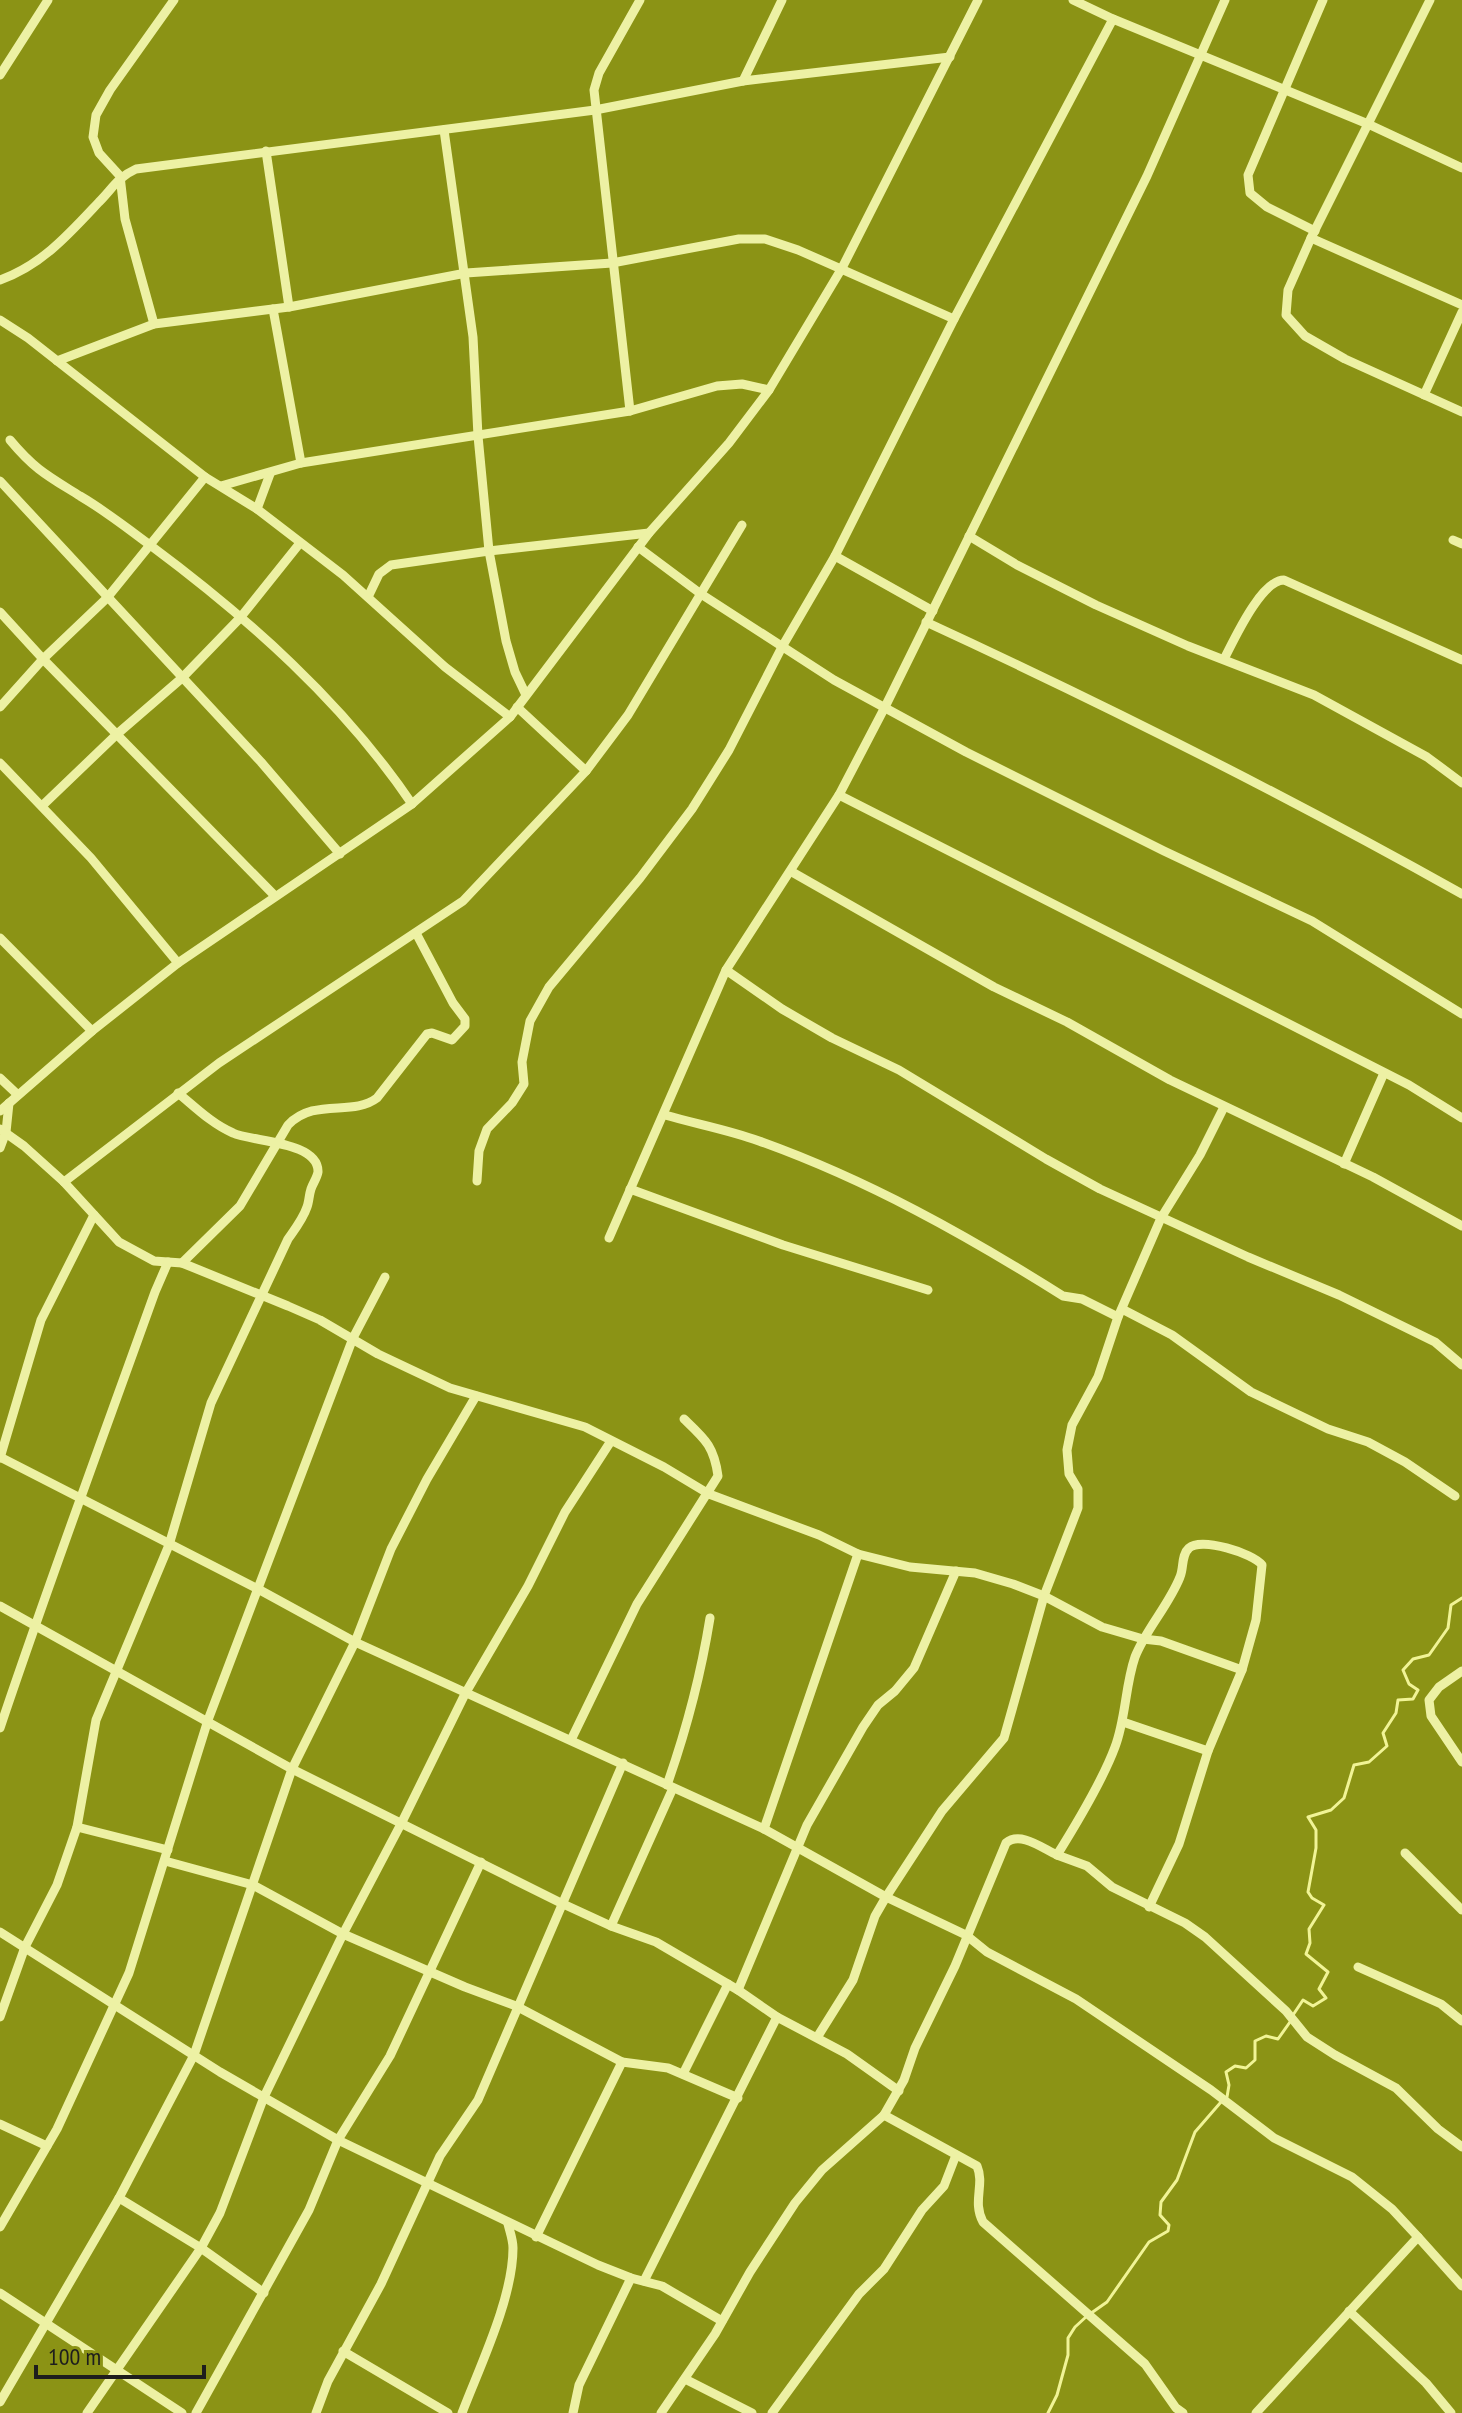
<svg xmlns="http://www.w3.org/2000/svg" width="1462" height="2413" font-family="'PT Sans Narrow',sans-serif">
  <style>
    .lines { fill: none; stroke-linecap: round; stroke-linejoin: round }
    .stream { stroke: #f1f496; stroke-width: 3 }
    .street { stroke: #edf1a4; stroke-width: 9 }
  </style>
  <rect width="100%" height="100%" fill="#8b9315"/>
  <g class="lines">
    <g class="stream">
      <polyline points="1293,2015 1303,2000 1313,2006 1326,1998 1319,1989 1328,1972 1306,1954 1310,1943 1309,1929 1324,1905 1312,1898 1308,1892 1316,1848 1316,1830 1308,1817 1331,1810 1344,1798 1354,1765 1369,1762 1387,1746 1383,1733 1396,1713 1398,1700 1413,1699 1418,1690 1409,1684 1403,1670 1413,1659 1429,1655 1448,1628 1451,1605 1462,1598"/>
      <polyline points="1227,2097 1229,2085 1226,2072 1235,2066 1246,2068 1255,2060 1255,2041 1266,2036 1278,2039 1290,2022"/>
      <polyline points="1048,2413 1057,2395 1068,2355 1068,2338 1075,2327 1087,2316 1107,2302 1149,2242 1168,2231 1169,2225 1160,2215 1161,2202 1177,2180 1195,2132 1221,2102"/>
    </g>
    <g class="street">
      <polyline points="1073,0 1113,19 1368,124 1462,168"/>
      <polyline points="1430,0 1311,238 1288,290 1286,315 1305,336 1345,359 1462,412"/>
      <polyline points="0,75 48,0"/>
      <polyline points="743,81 782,0"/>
      <polyline points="444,130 473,337 478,436 489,551 506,641 515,672 526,695"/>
      <polyline points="266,151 289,307"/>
      <polyline points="1315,231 1267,207 1250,193 1248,175 1323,0"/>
      <polyline points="1311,238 1462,305"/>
      <path d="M0 280C42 265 69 234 99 202 112 189 118 177 136 169L595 110 743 81 950 57"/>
      <polyline points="273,309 301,463"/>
      <polyline points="0,320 28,338 205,477 257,509 343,575 445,667 510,717"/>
      <polyline points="154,324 125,219 120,176 99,153 93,137 96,115 110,90 174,0"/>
      <polyline points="57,361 154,324 289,307 466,273 612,263 739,239 765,239 798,250 954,319"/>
      <polyline points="1424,395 1462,312"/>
      <polyline points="630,411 594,90 599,73 640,0"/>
      <path d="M10 440C35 470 48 476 80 496 104 510 127 528 150 545 248 618 343 702 412 804"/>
      <polyline points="0,481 261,762 340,854"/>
      <polyline points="221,486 301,463 630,411 717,386 742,384 769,390"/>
      <polyline points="257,509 270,474"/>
      <polyline points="969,536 1017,565 1096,605 1188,646 1314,695 1427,757 1462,783"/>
      <polyline points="1453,540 1462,544"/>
      <polyline points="638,547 701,594 834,680 966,752 1164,851 1312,921 1462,1014"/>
      <polyline points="835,556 933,611"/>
      <polyline points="368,597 379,574 391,565 489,551 649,533"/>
      <polyline points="0,612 43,659 275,896"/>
      <path d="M926 622C1108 706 1287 796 1462 894"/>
      <path d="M1224 659C1234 640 1261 580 1284 580L1462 660"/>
      <polyline points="0,707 43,659 107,598 205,477"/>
      <polyline points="517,707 586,771"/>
      <polyline points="0,763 91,858 178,963"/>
      <polyline points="839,795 1409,1085 1462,1118"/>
      <polyline points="43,805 116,735 182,678 240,618 300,543"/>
      <polyline points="792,872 994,987 1067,1022 1170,1080 1373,1177 1462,1226"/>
      <polyline points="0,938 92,1031"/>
      <polyline points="726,970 782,1009 832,1038 899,1070 1046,1159 1100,1189 1248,1257 1339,1295 1435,1342 1462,1365"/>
      <polyline points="0,1078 18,1095"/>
      <polyline points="0,1111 92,1031 178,963 412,804 510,717 649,533 729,443 769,390 842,268 978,0"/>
      <path d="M665 1115C696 1124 729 1130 759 1141 868 1180 966 1235 1063 1296L1082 1299 1118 1317"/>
      <polyline points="0,1129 24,1146 64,1182 119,1242 154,1261 182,1263 288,1306 320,1320 378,1354 450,1388 585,1427 664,1467 709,1494 819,1535 858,1554 910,1567 975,1573 1013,1584 1044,1596 1102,1627 1143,1639 1161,1641 1242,1670"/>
      <polyline points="0,1148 6,1132 9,1103"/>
      <polyline points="1344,1164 1384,1073"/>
      <polyline points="477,1181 479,1151 487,1129 512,1103 524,1084 522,1062 530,1021 549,987 640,878 692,809 729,750 782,647 835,556 954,319 1113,19"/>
      <polyline points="64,1182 219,1063 463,901 586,771 628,715 742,525"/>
      <polyline points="630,1189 783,1245 928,1290"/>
      <polyline points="609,1238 726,970 839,795 885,707 1147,176 1225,0"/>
      <path d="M182 1263 240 1206 288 1125C315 1097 352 1117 377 1098L427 1034 432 1033 452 1040 465 1026V1019L453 1003 416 933"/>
      <polyline points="1122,1309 1172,1335 1251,1392 1328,1429 1368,1442 1405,1462 1455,1496"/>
      <polyline points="0,1457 258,1589 355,1642 764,1829 886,1897 966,1935 987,1952 1076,1999 1211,2090 1274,2138 1352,2177 1392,2209 1418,2237 1256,2413"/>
      <polyline points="0,1458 41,1320 94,1215"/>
      <polyline points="0,1606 292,1769 561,1903 611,1926 656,1942 738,1990 777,2017 847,2054 899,2091"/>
      <polyline points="1462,1671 1439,1687 1429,1700 1431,1716 1462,1762"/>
      <polyline points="1123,1722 1208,1751"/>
      <path d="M0 1728C49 1582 103 1437 155 1292L168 1262"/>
      <path d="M571 1740 637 1604 718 1476C714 1446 705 1439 684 1419"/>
      <path d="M667 1785C686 1731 701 1674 710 1618"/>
      <polyline points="77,1827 168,1850"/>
      <polyline points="764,1829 858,1554"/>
      <polyline points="1405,1853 1462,1910"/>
      <polyline points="1057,1855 1087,1866 1112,1887 1185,1923 1205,1937 1286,2011 1307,2037 1335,2055 1396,2088 1438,2129 1462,2147"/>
      <polyline points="165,1861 253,1885 343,1934 465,1987 516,2006 622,2062 536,2237"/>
      <polyline points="611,1926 673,1788"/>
      <polyline points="0,1932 220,2072 338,2140 598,2265 631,2278 662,2286 722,2321"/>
      <polyline points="1358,1967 1441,2004 1462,2021"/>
      <polyline points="738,1990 807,1825 863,1727 878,1705 895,1691 914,1668 956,1571"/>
      <path d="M0 2017 25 1947 57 1885 77 1827 96 1720 169 1545 211 1403 288 1239C295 1229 303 1219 307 1207 309 1202 309 1195 311 1189 313 1183 317 1178 318 1172 319 1141 252 1142 233 1133 212 1124 195 1107 178 1093"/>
      <polyline points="818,2036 853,1980 875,1916 886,1897 942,1811 1004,1738 1044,1596 1078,1508 1078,1489 1069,1474 1067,1450 1072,1425 1098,1377 1118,1317 1161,1218 1200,1155 1224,1107"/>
      <polyline points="622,2062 668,2068 738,2098"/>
      <polyline points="683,2074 728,1984"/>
      <path d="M884 2115 977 2166C985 2185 972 2201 983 2222L1145 2364 1176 2408 1183 2413"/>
      <polyline points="0,2124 47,2146"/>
      <polyline points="119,2198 201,2248 264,2293"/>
      <polyline points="0,2227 57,2129 129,1973 208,1720 353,1338 385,1277"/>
      <polyline points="1418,2237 1462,2286"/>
      <polyline points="644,2281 777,2017"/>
      <polyline points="0,2293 182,2413"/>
      <polyline points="1349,2311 1426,2383 1451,2413"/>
      <polyline points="343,2351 448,2413"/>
      <polyline points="685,2379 752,2413"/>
      <polyline points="0,2402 119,2198 194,2055 292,1769 355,1642 391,1549 427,1479 476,1396"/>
      <polyline points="87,2413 201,2248 220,2213 264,2097 343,1934 402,1822 465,1694 528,1586 565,1512 611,1441"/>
      <polyline points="196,2413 309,2210 338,2140 390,2056 481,1862"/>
      <polyline points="316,2413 328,2381 381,2284 440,2156 478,2100 623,1763"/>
      <path d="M462 2413C480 2366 513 2298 513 2248 513 2240 510 2232 508 2224"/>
      <polyline points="573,2413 579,2385 631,2278"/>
      <path d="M661 2413 715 2334 750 2272 795 2203 822 2170 884 2115 904 2080 915 2048 955 1966 1006 1843C1020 1831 1042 1848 1057 1855 1077 1823 1102 1782 1115 1747 1126 1718 1125 1686 1135 1657 1146 1629 1169 1605 1180 1577 1184 1568 1181 1555 1189 1548 1201 1537 1253 1553 1262 1565L1256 1620 1242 1670 1208 1751 1179 1844 1149 1907"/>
      <polyline points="772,2413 859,2294 884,2269 922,2210 944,2186 956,2155"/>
    </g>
  </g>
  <path d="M36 2365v12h168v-12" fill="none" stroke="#1d1d1d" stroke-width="4"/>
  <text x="48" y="2365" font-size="24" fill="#1d1d1d" stroke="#8b9315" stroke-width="6" paint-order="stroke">100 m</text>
</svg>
